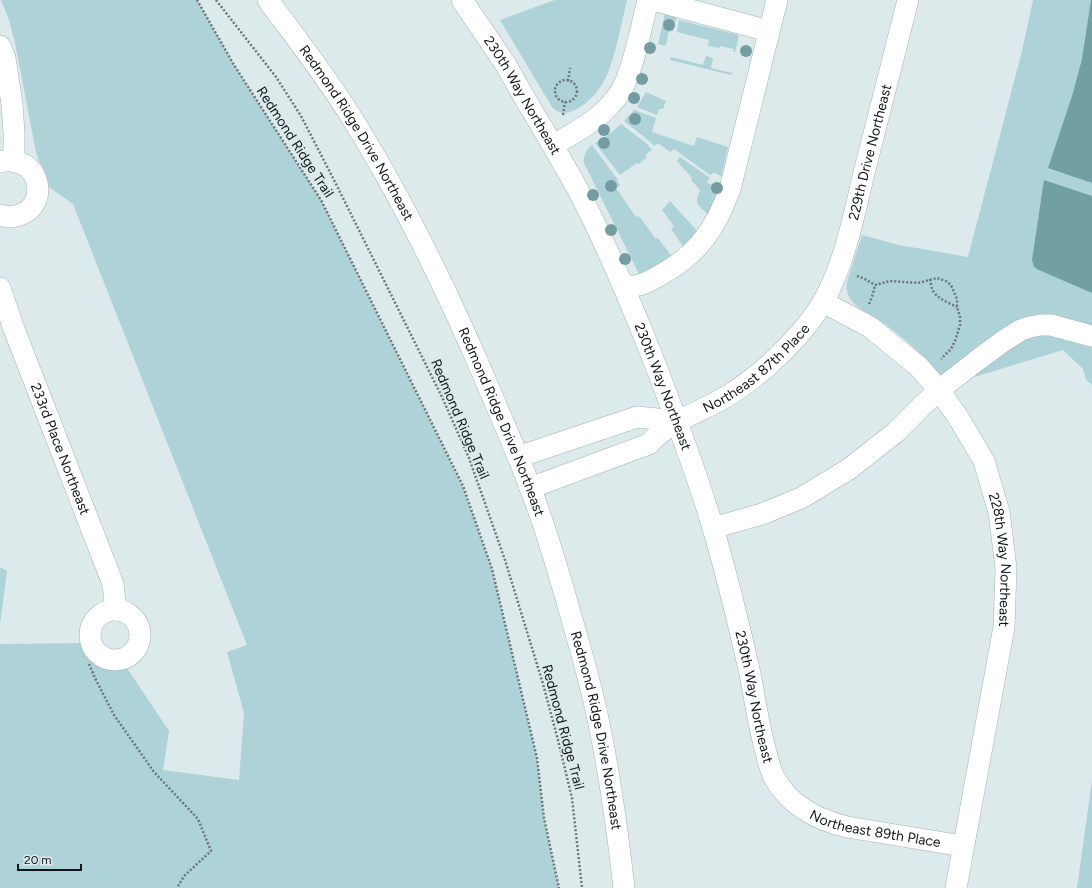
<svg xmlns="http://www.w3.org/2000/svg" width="1092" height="888" font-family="Figtree,sans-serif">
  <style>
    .green { fill: #add2d7 }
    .water { fill: #729fa4 }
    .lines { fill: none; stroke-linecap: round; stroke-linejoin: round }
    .minor-casing { stroke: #a5b2b3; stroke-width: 22 }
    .path { stroke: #6d7677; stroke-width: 2.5; stroke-dasharray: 2 2; stroke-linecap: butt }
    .minor { stroke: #fff; stroke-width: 21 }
    .tree { fill: #749da1 }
    .labels { text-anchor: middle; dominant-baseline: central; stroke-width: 3; stroke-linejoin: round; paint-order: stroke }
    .street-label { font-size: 14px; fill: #111616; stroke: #ddeaec }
  </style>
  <rect width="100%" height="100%" fill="#ddeaec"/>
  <g class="green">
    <path d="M1 0H197L234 65 321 200 463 487 492 569 537 758 544 818 559 888H0V644L92 643C97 656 108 660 121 659L169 731 163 770 239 780 244 713 227 652 247 645 73 204 49 187 45 171 39 161 36 152 15 43 9 20Z"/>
    <path d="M555 0H627C624 13 621 26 618 39 611 68 604 93 577 109 568 114 559 115 552 107L500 20Z"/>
    <path d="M1033 0H1092V326L1054 316 943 379C928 358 907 341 886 325 876 318 859 310 851 300 847 294 846 289 847 282L862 235 899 245 968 257 1022 51Z"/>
    <polygon points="665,13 677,16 673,31 671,31 668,33 667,42 665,46 658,44"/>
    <polygon points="679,20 739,35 735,52 733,52 734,49 720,46 719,48 708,46 709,40 677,32"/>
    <polygon points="706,56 713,58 711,68 732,73 731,75 670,60 671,57 703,65"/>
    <polygon points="646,92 666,101 663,109 659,109 657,115 637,107"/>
    <polygon points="634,110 656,118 652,132 694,146 697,137 728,147 721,177 718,174 713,173 710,175 674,149 670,152 658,143 654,146 648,140 624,121"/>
    <polygon points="621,124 646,143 652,150 645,155 647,157 639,164 637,163 620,175 595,143 611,133"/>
    <path d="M592 145 618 180 617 181 620 185 616 188 636 217 639 216 656 239 658 238 673 258 667 262 639 274 584 163C583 157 587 148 592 145Z"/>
    <path d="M680 157 710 178 707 182 711 185 712 183 719 187 718 196 708 214C698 205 694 204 700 190L691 180 692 178 677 161Z"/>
    <polygon points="670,201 698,232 684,248 671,229 674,226 662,210"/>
    <polygon points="1031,330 1092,339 1092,385 1086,380 1083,369 1063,350 961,381"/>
    <polygon points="0,567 7,571 0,624"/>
    <polygon points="1092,781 1092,888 1077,888"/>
  </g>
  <g class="water">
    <polygon points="1091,0 1092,0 1092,183 1048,168 1073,93 1082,59"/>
    <polygon points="1044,180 1092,196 1092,293 1039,270 1034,267 1032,260"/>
  </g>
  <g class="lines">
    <defs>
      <g id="minor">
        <path id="s1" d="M268 0C296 38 325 75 350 115 403 199 446 288 485 379 500 415 516 450 530 487 546 529 559 573 571 616 582 654 593 691 600 729 611 782 618 835 624 888"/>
        <path id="s2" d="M462 0C476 21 490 41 504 62 513 77 521 92 530 107 546 134 562 161 577 188 605 241 628 296 650 351 673 410 695 468 713 528 727 576 739 625 750 674 755 699 758 723 765 748 767 757 769 766 773 775 787 804 817 820 847 827L963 846"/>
        <polyline points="653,0 769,31"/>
        <polyline points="0,46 5,58 12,104 14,133 14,160"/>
        <path d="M553 145C569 136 587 127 601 114 611 105 620 95 625 83 636 58 641 27 648 0"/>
        <path d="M0 215C12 220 29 214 35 202 42 187 35 168 20 163 14 161 8 159 1 162"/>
        <path d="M624 287C630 286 637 286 642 284 649 282 655 278 662 274 698 254 716 228 730 189L777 0"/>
        <path id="s3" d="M0 288 14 329 113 584 116 610"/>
        <path id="s4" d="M823 302 870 327 919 367 939 390 958 417 984 461 999 512 1006 568 1004 627 956 888"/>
        <polyline points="518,457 637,417 677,421"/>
        <path id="s5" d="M530 488 649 444C670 420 702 412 729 395 745 385 762 372 776 358 794 341 812 322 824 300 845 262 854 215 864 173 879 116 893 58 908 0"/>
        <polyline points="713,528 762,514 801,498 849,469 896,432 924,404 939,390 979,359 1002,342 1021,330 1030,327 1040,325 1051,325 1092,336"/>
        <circle cx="115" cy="635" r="25"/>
      </g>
    </defs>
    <use href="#minor" class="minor-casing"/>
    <g class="path">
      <polyline points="197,0 234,65 321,200 463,486 492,569 537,758 544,818 559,888"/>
      <polyline points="216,0 276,77 301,116 335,182 442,397 469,458 505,560 543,684 558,740 572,798 582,888"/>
      <circle cx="566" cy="91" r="11"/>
      <polyline points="568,81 570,68"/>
      <polyline points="563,115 565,102"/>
      <polyline points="857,276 863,278 875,285 890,281 918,283 937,278 946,281 951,285 957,299 957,307 960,317 960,325 955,341 951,349 941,359"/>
      <path d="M930 279C931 283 931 288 933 291 938 299 949 303 957 307"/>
      <polyline points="869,304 873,294 875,285"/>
      <polyline points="89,664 95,678 114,715 154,772 198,819 211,851 184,876 177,888"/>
    </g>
    <use href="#minor" class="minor"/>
  </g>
  <g class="tree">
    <circle cx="669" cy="25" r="6"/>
    <circle cx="650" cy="48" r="6"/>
    <circle cx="746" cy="51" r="6"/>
    <circle cx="642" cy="79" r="6"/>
    <circle cx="634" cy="98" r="6"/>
    <circle cx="635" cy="119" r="6"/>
    <circle cx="604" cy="130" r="6"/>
    <circle cx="604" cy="143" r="6"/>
    <circle cx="611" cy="186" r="6"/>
    <circle cx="717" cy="188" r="6"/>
    <circle cx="593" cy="195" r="6"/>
    <circle cx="611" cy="230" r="6"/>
    <circle cx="625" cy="259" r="6"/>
  </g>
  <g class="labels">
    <g class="street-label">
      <text stroke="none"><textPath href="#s2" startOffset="113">230th Way Northeast</textPath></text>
      <text stroke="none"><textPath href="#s1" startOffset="160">Redmond Ridge Drive Northeast</textPath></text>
      <text transform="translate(295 142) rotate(57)">Redmond Ridge Trail</text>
      <text stroke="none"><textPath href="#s5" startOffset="512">229th Drive Northeast</textPath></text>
      <text stroke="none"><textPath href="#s5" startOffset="259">Northeast 87th Place</textPath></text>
      <text stroke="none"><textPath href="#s2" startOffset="437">230th Way Northeast</textPath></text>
      <text transform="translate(460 419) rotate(67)">Redmond Ridge Trail</text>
      <text stroke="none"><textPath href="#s1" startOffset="484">Redmond Ridge Drive Northeast</textPath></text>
      <text stroke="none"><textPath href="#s3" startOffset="172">233rd Place Northeast</textPath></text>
      <text stroke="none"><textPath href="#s4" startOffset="332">228th Way Northeast</textPath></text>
      <text stroke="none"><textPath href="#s2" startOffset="761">230th Way Northeast</textPath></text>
      <text transform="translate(563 727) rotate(75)">Redmond Ridge Trail</text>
      <text stroke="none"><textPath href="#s1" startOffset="808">Redmond Ridge Drive Northeast</textPath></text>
      <text stroke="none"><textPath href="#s2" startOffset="963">Northeast 89th Place</textPath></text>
    </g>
  </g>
  <path d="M18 864v6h63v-6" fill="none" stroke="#111616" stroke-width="2"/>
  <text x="24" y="864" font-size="12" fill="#111616" stroke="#ddeaec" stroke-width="3" paint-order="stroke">20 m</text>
</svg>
